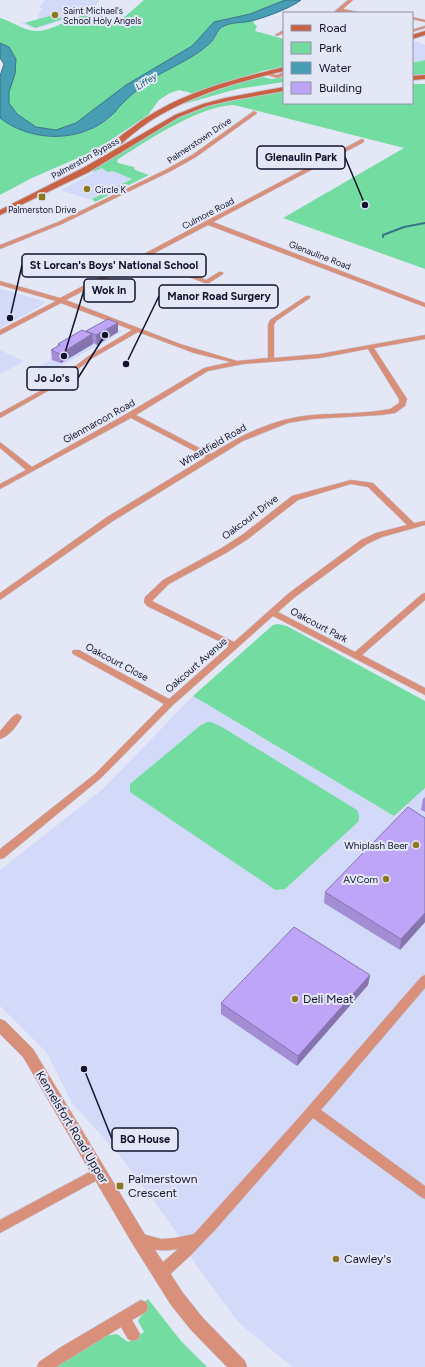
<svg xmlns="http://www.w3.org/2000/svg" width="425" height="1367" font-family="Figtree,sans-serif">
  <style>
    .built { fill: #d3d9f9 }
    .green { fill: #73dca1 }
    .water { fill: #479db3; stroke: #37748a }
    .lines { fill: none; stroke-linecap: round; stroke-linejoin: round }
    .stream { stroke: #37748a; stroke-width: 2 }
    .minor-casing { stroke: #c2c5d6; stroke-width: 1 }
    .tertiary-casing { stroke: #c2c5d6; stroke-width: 1 }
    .secondary-casing { stroke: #c2c5d6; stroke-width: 2 }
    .minor { fill: #d8907b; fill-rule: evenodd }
    .tertiary { fill: #d8907b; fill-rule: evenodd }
    .secondary { fill: #c96142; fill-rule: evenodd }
    .wall { fill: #a38ed5 }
    .shaded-wall { fill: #8574ae }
    .building { fill: #bea5f8; stroke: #8574ae }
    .poi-dot { fill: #8c791e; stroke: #e4e7f6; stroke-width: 1.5 }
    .labels { text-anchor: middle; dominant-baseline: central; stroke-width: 4; stroke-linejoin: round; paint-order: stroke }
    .far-poi-label { font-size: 9px; fill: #11132c; stroke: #e4e7f6; text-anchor: start }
    .far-water-label { font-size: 9px; font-style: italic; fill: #055262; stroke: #e4e7f6 }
    .far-street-label { font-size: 9px; fill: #11132c; stroke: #e4e7f6 }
    .street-label { font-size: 10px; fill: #11132c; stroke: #e4e7f6 }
    .poi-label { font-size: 10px; fill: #11132c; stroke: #e4e7f6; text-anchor: end }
    .near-poi-label { font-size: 12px; fill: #11132c; stroke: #e4e7f6; text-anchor: start }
    .near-street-label { font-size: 12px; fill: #11132c; stroke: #e4e7f6 }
    .leader { fill: none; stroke: #11132c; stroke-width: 1.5 }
    .callout-dot { fill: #11132c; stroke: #e4e7f6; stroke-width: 1.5 }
    .callout { fill: #e4e7f6; stroke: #11132c; stroke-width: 1.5 }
    .callout-label { font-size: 11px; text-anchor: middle; font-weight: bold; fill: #11132c }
  </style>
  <rect width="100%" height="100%" fill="#e4e7f6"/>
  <g class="built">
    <polygon points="45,0 100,0 97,4 89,9 68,16 64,20 36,29 21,23 38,19 38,14 43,8 39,8"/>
    <polygon points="412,40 425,45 425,60 412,63"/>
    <polygon points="102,168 107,172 113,171 132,179 92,199 85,198 61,190"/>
    <polygon points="0,289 38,299 44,302 44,304 0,328"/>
    <polygon points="115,327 122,331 95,348 94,347 41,378 29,373 51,360 49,359 82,339"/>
    <polygon points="0,350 24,361 0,374"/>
    <polygon points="193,696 394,816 425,788 425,1367 292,1367 238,1322 198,1268 175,1230 120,1156 72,1103 47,1053 0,1006 0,870 103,789"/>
  </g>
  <g class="green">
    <path d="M144 0H285L250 14 214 22 192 46 126 85 76 123 56 130 36 127 17 114 9 103V47L0 43V18C12 21 25 32 38 31 59 29 80 9 103 15L98 25C115 29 131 11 144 0Z"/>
    <polygon points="53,15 63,19 35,28 25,23"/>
    <path d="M253 20 254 24 257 26 255 31 284 39V67L262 71 195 94 179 90 170 93 159 100 148 115 96 150 32 178 0 195V118C32 143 81 143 112 116 116 112 118 107 122 104 128 97 137 90 145 84 165 70 187 61 207 47 216 40 217 29 227 25 235 21 245 22 253 20Z"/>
    <polygon points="425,60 425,74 412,76 412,63"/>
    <polygon points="262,77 272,79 284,77 284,82 237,89 180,105 238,82"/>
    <path d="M412 84H425V269L283 218 404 148 234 105C199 106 146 141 117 160L118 163 134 167 135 170 149 175 95 202 92 199 132 179 113 171 107 172 102 168 93 172 94 168 179 116 220 102 284 91V103H412Z"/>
    <polygon points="278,624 287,626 425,701 425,788 394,816 193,696 273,625"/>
    <path d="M207 722H211L222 727 357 810C359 814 360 817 358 822L285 889 275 890 271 887 130 792V784L201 725Z"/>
    <polygon points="148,1299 181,1341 207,1367 56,1367 105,1336 117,1334 128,1342 144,1332 138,1321 141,1316 147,1310 143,1303"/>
  </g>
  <path class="water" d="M285 0H301C291 8 264 18 251 21 242 23 232 22 224 26 216 30 215 41 207 46 189 61 166 69 147 82 139 89 129 96 122 104 118 107 116 112 112 115 82 143 32 143 0 118V76L4 64 0 58V43L9 47 16 59 15 74 9 92V103L17 114 36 127 56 130 76 123 126 85 192 46 214 22 250 14Z"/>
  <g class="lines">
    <polyline class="stream" points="383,237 383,235 404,227 425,223"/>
    <defs>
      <g id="minor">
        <polygon points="348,0 353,0 343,9 362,13 340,12 335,13 335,11"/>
        <polygon points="412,17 425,20 425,22 412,19"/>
        <polygon points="425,26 425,28 412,32 412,30"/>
        <polygon points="284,30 284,33 277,36 275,35"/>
        <polygon points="284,72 284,75 278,78 263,74 265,73 277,75"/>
        <polygon points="254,111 257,113 256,114 196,157 171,171 62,224 0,249 0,245 58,222 167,169 192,155"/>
        <path d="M362 139 364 140V142L213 222 425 303V307L208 225 147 257 206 280 219 272H223V274L209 283H205L142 260 66 300 180 344 237 361 268 358V325L270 320 306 296H310V298L276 321 274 325V358L320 354 425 335V339L374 348 407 399 405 406 395 413 381 415 312 419 288 423 243 441 113 521 0 600V593L107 517 206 457 131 418 0 489V484L26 470 0 448V442L32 467 128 413 204 368 231 362 194 353 138 332 91 359 55 387 0 418V413L51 385 87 357 132 330 61 303 0 335V330L56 301 0 285V281L60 298ZM368 349 399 399V403L390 409C365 414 339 413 313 415 276 418 242 434 211 454L136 415 208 371 243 364 320 358Z"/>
        <path d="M351 480 373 483 414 523 425 521V525L382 537 367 544 295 597 278 612 355 652 422 594 425 593V600L362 655 425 688V695L273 616 173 705 101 778 4 858 0 859V849L95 774 164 704 73 654 72 652 73 650H79L169 699 229 646 147 606 144 602 145 597 163 580 220 549 242 535 292 496ZM351 484 368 487 407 525 376 533 361 540 289 593 234 642 152 601 169 584 226 553 248 539 298 500Z"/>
        <path d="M17 714 20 715 22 717C17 725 10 736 0 739V731C5 726 11 716 17 714Z"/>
        <path d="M425 975V988L321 1110 425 1186V1199L421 1197 313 1118 215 1230 191 1255 165 1279 160 1280 155 1279 153 1274 155 1269 178 1249C162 1252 149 1250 134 1243L133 1239 134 1235 139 1233 161 1239 175 1238 194 1234 295 1122 421 977Z"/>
        <polygon points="99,1167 103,1169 105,1173 103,1177 0,1233 0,1220"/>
        <polygon points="141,1300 146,1302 148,1307 146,1312 132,1320 140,1334 138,1339 133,1341 128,1339 121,1327 56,1367 37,1367 39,1362 61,1347"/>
      </g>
      <polygon id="tertiary" points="0,1019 5,1021 33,1049 144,1233 183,1293 203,1318 245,1361 247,1367 227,1367 191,1330 171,1305 132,1243 23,1057 0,1034"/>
      <g id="secondary">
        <polygon points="425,31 425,35 412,39 412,35"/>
        <path d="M284 67V71C241 81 198 93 160 115 146 123 133 133 121 144H115L114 142C120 136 127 131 133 127 177 93 232 80 284 67Z"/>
        <polygon points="425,75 425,79 412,80 412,76"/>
        <polygon points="284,87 284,91 228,101 207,106 179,117 89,172 0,215 0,210 83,168 175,115 203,104 225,98"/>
      </g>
    </defs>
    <use href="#minor" class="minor-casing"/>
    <use href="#tertiary" class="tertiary-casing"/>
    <use href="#secondary" class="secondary-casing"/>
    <use href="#minor" class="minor"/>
    <use href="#tertiary" class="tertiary"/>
    <use href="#secondary" class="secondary"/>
  </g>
  <g class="wall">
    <polygon points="86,331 118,332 97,345 93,343 93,344 61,363 52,360 51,350 58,346 58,344 86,332"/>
    <polygon points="425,797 425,812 421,810 423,799"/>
    <polygon points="425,818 425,922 400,950 324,903 325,892"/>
    <polygon points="370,975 368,985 297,1066 221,1014 221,1003"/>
  </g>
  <g class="shaded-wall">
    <polygon points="118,323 118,332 97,345 96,335"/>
    <polygon points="92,334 93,344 61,363 60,354"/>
    <polygon points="425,913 425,922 400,950 401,939"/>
    <polygon points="370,975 368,985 297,1066 298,1056"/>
  </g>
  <g class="building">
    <polygon points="108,319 118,323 96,335 86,331"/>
    <polygon points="82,330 92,334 60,354 51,350 60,345 58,344"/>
    <polygon points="408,807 425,818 425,913 401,939 325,892"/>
    <polygon points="294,927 370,975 298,1056 221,1003"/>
  </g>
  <g class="poi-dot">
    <circle cx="55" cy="15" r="4"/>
    <circle cx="87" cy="189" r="4"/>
    <rect x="38" y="193" width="8" height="8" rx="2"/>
    <circle cx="416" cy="845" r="4"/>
    <circle cx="386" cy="879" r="4"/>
    <circle cx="295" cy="999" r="4"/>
    <rect x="116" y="1182" width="8" height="8" rx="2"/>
    <circle cx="336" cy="1259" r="4"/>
  </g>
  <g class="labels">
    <g class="far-poi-label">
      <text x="63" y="10">Saint Michael's<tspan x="63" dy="10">School Holy Angels</tspan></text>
      <text x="95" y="189">Circle K</text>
      <text x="42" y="209" text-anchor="middle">Palmerston Drive</text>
    </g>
    <g class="far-water-label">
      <text transform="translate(146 81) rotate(-33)">Liffey</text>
    </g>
    <g class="far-street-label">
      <text transform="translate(199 140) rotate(-34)">Palmerstown Drive</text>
      <text transform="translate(85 158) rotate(-29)">Palmerston Bypass</text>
      <text transform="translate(208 213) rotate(-28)">Culmore Road</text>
      <text transform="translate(320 255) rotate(21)">Glenauline Road</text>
    </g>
    <g class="street-label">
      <text transform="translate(99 421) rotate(-29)">Glenmaroon Road</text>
      <text transform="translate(213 445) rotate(-30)">Wheatfield Road</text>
      <text transform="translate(250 517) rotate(-37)">Oakcourt Drive</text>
      <text transform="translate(319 625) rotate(28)">Oakcourt Park</text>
      <text transform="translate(117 662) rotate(28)">Oakcourt Close</text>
      <text transform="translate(196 665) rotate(-41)">Oakcourt Avenue</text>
    </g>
    <g class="poi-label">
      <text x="408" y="845">Whiplash Beer</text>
      <text x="378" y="879">AVCom</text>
    </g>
    <g class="near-poi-label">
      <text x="303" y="999">Deli Meat</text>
      <text x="128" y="1179">Palmerstown<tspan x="128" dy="14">Crescent</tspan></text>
      <text x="344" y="1259">Cawley's</text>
    </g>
    <g class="near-street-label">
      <text transform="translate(72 1127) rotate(59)">Kennelsfort Road Upper</text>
    </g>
  </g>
  <path class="leader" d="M365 205L345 157M10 318L22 265M64 356L84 290M126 364L159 296M105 335L78 378M84 1069L112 1139"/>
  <g class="callout-dot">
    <circle cx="365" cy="205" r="4"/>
    <circle cx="10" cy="318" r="4"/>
    <circle cx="64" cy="356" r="4"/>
    <circle cx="126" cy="364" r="4"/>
    <circle cx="105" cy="335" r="4"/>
    <circle cx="84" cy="1069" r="4"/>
  </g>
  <g class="callout">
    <rect x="257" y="146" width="88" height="23" rx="4"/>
    <rect x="22" y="254" width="184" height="23" rx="4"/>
    <rect x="84" y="279" width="51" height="23" rx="4"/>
    <rect x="159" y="285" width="119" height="23" rx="4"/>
    <rect x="27" y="367" width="51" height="23" rx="4"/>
    <rect x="112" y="1128" width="66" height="23" rx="4"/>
  </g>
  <g class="callout-label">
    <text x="301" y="161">Glenaulin Park</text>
    <text x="114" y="269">St Lorcan's Boys' National School</text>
    <text x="109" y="294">Wok In</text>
    <text x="219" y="300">Manor Road Surgery</text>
    <text x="52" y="382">Jo Jo's</text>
    <text x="145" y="1143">BQ House</text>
  </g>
  <rect x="283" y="12" width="130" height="92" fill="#e4e7f6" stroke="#9092a5"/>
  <rect x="291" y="25" width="20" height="6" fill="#c96142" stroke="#9092a5"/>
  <text x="319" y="32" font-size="12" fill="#11132c">Road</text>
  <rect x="291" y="42" width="20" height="12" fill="#73dca1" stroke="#9092a5"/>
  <text x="319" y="52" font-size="12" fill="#11132c">Park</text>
  <rect x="291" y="62" width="20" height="12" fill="#479db3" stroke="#9092a5"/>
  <text x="319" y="72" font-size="12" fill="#11132c">Water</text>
  <rect x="291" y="82" width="20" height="12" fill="#bea5f8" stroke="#9092a5"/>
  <text x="319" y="92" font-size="12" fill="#11132c">Building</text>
</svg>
